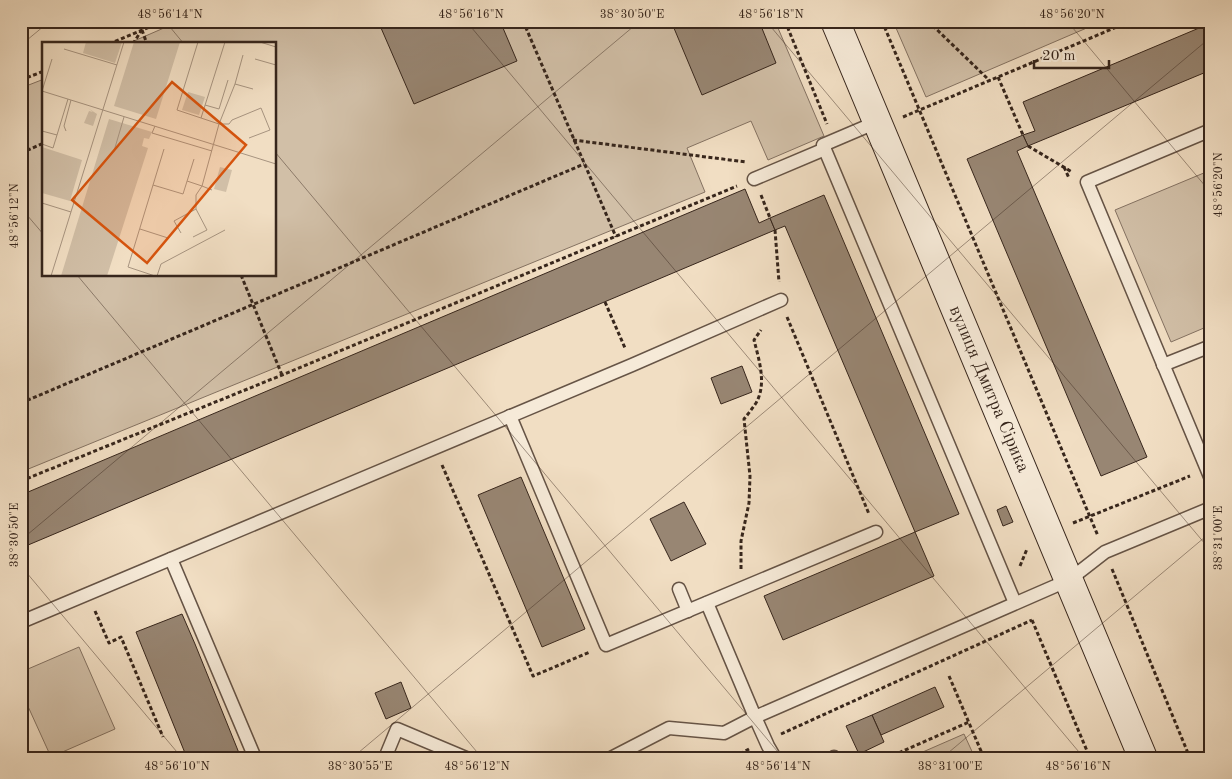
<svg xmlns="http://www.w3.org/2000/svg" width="1232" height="779" font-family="'Old Standard TT',serif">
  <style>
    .green { fill: #d1bfa7; stroke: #847262 }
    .building { fill: #988673; stroke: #37261c }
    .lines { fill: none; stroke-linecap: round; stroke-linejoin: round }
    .lane-casing { stroke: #665446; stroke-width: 15 }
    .secondary-casing { stroke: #37261c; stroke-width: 30 }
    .path { stroke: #37261c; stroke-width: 3; stroke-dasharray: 4 2.5; stroke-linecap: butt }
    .lane { stroke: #f6ead8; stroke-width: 12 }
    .secondary { stroke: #f6ead8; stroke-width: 28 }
    .ticks { fill: none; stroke: #37261c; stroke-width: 1; stroke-opacity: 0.45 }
    .labels { text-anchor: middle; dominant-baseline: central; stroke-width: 4; stroke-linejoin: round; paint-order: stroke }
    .street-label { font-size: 18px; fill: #37261c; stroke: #f6ead8 }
    .inset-road { fill: none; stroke: #a79480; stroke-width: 1 }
    .view { fill: #d6540e; fill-opacity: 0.15; stroke: #d6540e; stroke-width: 2.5 }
    .inset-edge { fill: none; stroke: #37261c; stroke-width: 2.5 }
    .neatline { fill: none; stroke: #37261c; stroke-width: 2 }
    .ticks-label { font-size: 12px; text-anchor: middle; fill: #37261c }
  </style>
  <rect width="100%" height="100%" fill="#f1dec3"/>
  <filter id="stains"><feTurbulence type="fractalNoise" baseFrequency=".004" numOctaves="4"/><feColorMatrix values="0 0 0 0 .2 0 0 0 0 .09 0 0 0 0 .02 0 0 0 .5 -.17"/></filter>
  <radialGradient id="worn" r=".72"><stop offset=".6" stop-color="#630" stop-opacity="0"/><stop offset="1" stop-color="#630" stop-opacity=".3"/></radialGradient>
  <g class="green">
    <polygon points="180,21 775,21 824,136 768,160 751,121 687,148 705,192 21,472 21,88 44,79 44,275 275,275 275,44 127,44"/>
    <polygon points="893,21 1103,21 926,97"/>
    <polygon points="1211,170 1211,325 1171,342 1115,210"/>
    <polygon points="79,647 115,729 51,757 21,691 21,672"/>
    <polygon points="964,734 975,758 909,758"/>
  </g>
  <g class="building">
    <polygon points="378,21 500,21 517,61 414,104"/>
    <polygon points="671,21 759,21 776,63 702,95"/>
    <polygon points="1211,23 1211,70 1028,146 1023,135 1035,131 1023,102"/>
    <polygon points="1023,135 1028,146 1017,151 1147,457 1101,476 967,159"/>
    <polygon points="745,189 759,223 770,218 775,230 21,548 21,495"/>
    <polygon points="824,195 959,514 915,532 785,226 775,230 770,218"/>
    <polygon points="742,366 752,392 721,404 711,378"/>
    <polygon points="521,477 585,629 542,647 478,495"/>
    <polygon points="684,502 706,544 671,561 650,519"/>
    <polygon points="1006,506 1013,522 1003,526 997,510"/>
    <polygon points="915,532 934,576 783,640 764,596"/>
    <polygon points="182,614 195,644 241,758 187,758 136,632"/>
    <polygon points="401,682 411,708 386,719 375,693"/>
    <polygon points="935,687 944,707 881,735 872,715"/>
    <polygon points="872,715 884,742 859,754 846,726"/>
  </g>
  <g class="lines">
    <defs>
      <g id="lane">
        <polyline points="877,122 823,145 1015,603"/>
        <polyline points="1211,130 1087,182 1211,479"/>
        <polyline points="754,179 825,149"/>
        <polyline points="1163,365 1211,346"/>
        <polyline points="510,416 606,645 876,532"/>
        <polyline points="171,559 255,758"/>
        <polyline points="679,589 688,611"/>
        <polyline points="707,603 755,717 1069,580 1105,552 1211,508"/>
        <polyline points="21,622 632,365 781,300"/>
        <polyline points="385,758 397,729 466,758"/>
        <polyline points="611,758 669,728 724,733 755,717 768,746 775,758"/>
        <polyline points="833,758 834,757"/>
      </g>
      <polyline id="secondary" points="835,21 1143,758"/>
    </defs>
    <use href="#lane" class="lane-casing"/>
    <use href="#secondary" class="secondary-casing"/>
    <g class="path">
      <polyline points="523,21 616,237"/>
      <polyline points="785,21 827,124"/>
      <polyline points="882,21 1098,536"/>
      <polyline points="928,21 990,81"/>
      <polyline points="142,30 147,44"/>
      <polyline points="109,44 164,21"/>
      <polyline points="133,44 141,31"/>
      <polyline points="998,77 1023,135"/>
      <polyline points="21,80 44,71"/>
      <polyline points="903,117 1131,21"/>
      <polyline points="573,140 746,162"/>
      <polyline points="1028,146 1072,172"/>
      <polyline points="21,153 44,143"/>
      <polyline points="1064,167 1069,178"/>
      <polyline points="761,195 770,218"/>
      <polyline points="775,230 779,282"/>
      <polyline points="241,275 282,375"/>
      <polyline points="605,302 625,348"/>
      <polyline points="787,317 869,514"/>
      <polyline points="21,382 28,400"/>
      <polyline points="21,403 584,164"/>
      <polyline points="442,465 533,676 590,652"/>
      <polyline points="21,481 282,375 737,186"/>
      <polyline points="1073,523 1190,476"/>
      <polyline points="1020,566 1027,549"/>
      <path d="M741 569V541L749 503 750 476 744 419C748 414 752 409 756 403 767 384 759 360 754 340L761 330"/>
      <polyline points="1112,569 1190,758"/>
      <polyline points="95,611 109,643 121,637 163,737"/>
      <polyline points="1032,620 1090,758"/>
      <polyline points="949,676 984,758"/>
      <polyline points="781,734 1032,620"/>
      <polyline points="740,754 749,749"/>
      <polyline points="887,758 969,722"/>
    </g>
    <use href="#lane" class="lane"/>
    <use href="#secondary" class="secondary"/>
  </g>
  <path class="ticks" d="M165 21 184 44M466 21 1084 758M766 21 1211 551M1067 21 1211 193M21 45 50 21M275 152 783 758M21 208 44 235M77 275 482 758M21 540 640 21M21 566 182 758M352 758 1211 37M942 758 1211 532"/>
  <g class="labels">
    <g class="street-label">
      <text transform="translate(989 389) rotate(67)">вулиця Дмитра Сірика</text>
    </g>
  </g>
  <g transform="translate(42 42)">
    <rect width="234" height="234" fill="#f1dec3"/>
    <path d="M44 0H80L73 21 41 11ZM92 0H138L114 77 72 64ZM146 50 163 55 157 73 140 68ZM46 66 55 72 51 84 42 81 47 69 51 70ZM67 77 110 90 107 97 102 96 100 104 106 106 65 234H19ZM0 105 40 118 28 159 0 151ZM178 125 190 128 184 150 172 147Z" fill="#d1bfa7"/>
    <path class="inset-road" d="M218 0 234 5M22 7 75 23M213 17 234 23M193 42 201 13M0 49 234 122M0 49 10 17M163 63 177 67 186 38M159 76 183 0M113 84 110 91 170 109M0 89 15 93M24 89 22 84 29 58M207 96 228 88 219 66 190 78 187 82H177L193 42 211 47M0 102 11 106 26 57M72 109 82 75M145 139 160 144 177 82 135 68 156 0M111 143 141 152 152 117M0 161 29 170M98 187 126 196M139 191 132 179 154 167V153L160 144 170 148M151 195 165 188 154 167M9 234 82 0M113 234 86 225 122 107M115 234 119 222 183 188"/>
    <path class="view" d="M130 40 204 103 105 221 30 158Z"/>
    <rect width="234" height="234" class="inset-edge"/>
  </g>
  <rect width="1232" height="779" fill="none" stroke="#f1dec3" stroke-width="55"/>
  <path d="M1034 60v8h75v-8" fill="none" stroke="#37261c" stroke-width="2.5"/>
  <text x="1042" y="60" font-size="15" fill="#37261c" stroke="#f6ead8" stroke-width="4" paint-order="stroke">20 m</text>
  <rect x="28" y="28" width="1176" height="724" class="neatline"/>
  <g class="ticks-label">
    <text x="170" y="18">48°56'14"N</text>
    <text x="471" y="18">48°56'16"N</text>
    <text x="632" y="18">38°30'50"E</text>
    <text x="771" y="18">48°56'18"N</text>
    <text x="1072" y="18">48°56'20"N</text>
    <text transform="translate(1218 185) rotate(-90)" y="4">48°56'20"N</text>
    <text transform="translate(14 216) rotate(-90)" y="4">48°56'12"N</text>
    <text transform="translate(14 535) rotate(-90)" y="4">38°30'50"E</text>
    <text transform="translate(1218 538) rotate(-90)" y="4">38°31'00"E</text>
    <text x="177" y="770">48°56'10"N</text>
    <text x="360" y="770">38°30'55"E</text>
    <text x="477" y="770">48°56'12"N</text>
    <text x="778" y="770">48°56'14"N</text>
    <text x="950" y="770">38°31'00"E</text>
    <text x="1078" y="770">48°56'16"N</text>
  </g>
  <rect width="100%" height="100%" filter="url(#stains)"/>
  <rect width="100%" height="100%" fill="url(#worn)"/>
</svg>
